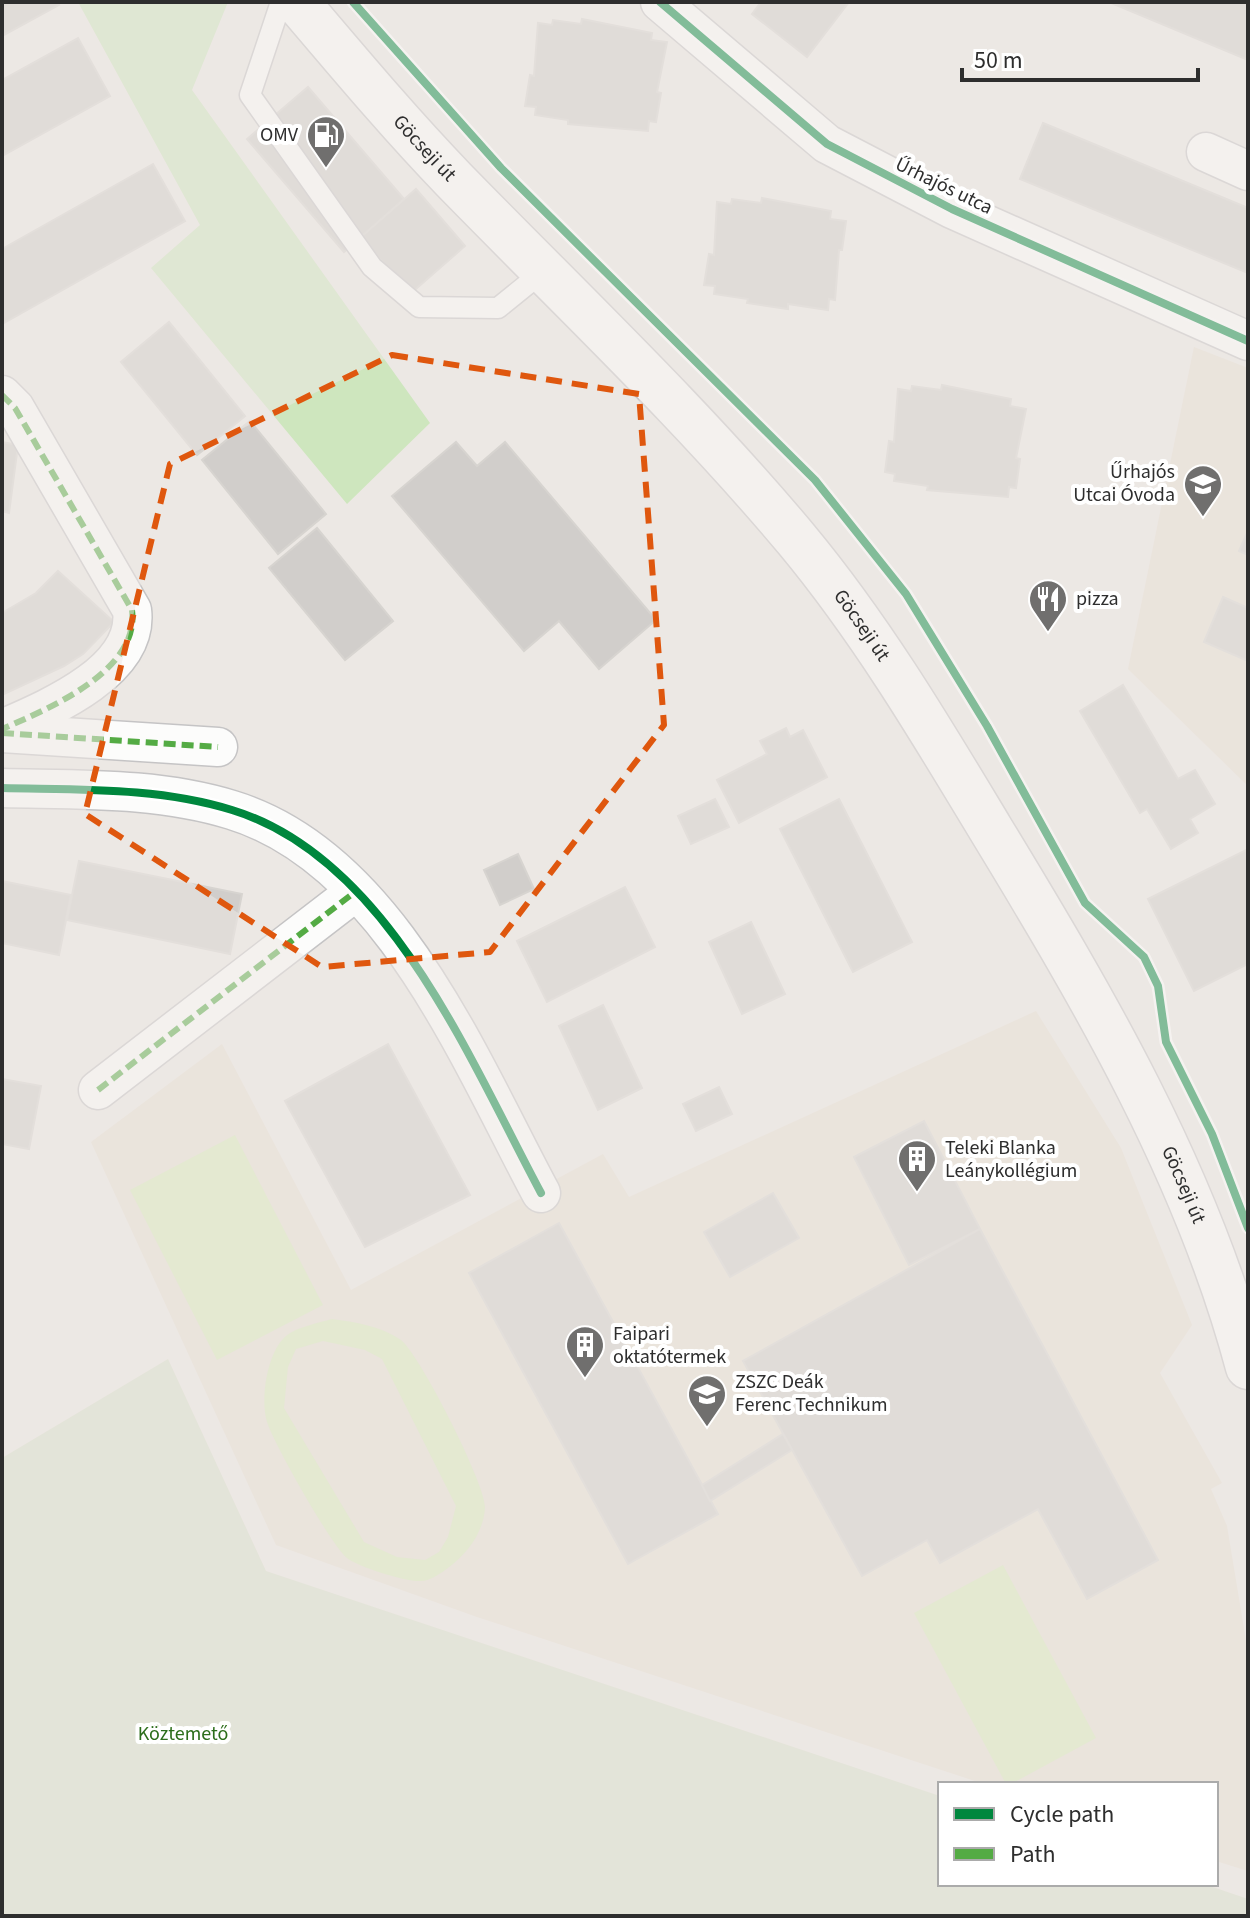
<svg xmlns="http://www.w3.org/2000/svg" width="1250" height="1918" font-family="'Source Sans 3',sans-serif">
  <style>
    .education { fill: #e6e0d3 }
    .green { fill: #cee6be }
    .cemetery { fill: #d8e0cc }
    .pitch { fill: #d9eabb; fill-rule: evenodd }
    .building { fill: #d1cecb; stroke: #d7d4d0; stroke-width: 2 }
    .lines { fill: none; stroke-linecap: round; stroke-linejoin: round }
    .lane-casing { stroke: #c5c4c5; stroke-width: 23 }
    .street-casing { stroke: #c5c4c5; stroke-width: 41 }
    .secondary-casing { stroke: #c5c4c5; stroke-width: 47 }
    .lane { stroke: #fcfcfb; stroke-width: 20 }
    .street { stroke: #fcfcfb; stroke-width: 38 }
    .secondary { stroke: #fcfcfb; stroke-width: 44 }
    .quiet { stroke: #54ab44; stroke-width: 6; stroke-dasharray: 12 6; stroke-linecap: butt }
    .cycleway-casing { stroke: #fff; stroke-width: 13 }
    .cycleway { stroke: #00873e; stroke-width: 8 }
    .marked { fill: none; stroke: #df570e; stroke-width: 6; stroke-dasharray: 16 10; stroke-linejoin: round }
    .labels { text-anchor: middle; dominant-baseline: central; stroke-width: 8; stroke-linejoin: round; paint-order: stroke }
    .poi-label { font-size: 20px; fill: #2e2e2e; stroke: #fff; text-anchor: start }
    .street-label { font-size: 20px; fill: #2e2e2e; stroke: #fff }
    .park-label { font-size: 20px; fill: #2c6e1b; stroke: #fff }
  </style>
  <rect width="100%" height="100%" fill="#ece8e4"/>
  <g class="education">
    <polygon points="1194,347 1248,368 1248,786 1128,669"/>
    <polygon points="1036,1011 1121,1148 1192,1325 1160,1373 1222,1483 1211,1489 1227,1526 1248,1653 1248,1871 1216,1861 1216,1784 984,1784 477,1617 276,1545 91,1142 222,1044 351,1290 603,1154 629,1197"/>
  </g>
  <polygon class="green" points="78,2 228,2 192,90 430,423 347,504 151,268 200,225"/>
  <polygon class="cemetery" points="168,1359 266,1571 940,1796 940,1884 1204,1884 1248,1899 1248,1916 2,1916 2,1458"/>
  <g class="pitch">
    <polygon points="235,1135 323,1305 217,1360 130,1190"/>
    <path d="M332 1319C355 1322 381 1326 401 1340 420 1355 485 1483 485 1507 484 1532 467 1554 448 1568 441 1573 430 1581 421 1581 406 1582 358 1567 347 1558 332 1547 273 1442 267 1422 260 1399 267 1352 286 1336 297 1327 318 1323 332 1319ZM323 1341 365 1350 382 1359 456 1506 448 1537 439 1552 425 1560 397 1557 364 1542 284 1408 288 1367 296 1349Z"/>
    <polygon points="1003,1565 1096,1738 1011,1784 1006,1784 914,1613"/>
  </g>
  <g class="building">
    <polygon points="2,2 57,2 59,5 2,36"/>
    <polygon points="761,2 849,2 807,57 752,14"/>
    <polygon points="1109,2 1248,2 1248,60"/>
    <polygon points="582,19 652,33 651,40 667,42 657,92 661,93 656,122 649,121 648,131 568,124 568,120 535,115 536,107 525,106 530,75 534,76 538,23 552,25 553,20 581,24"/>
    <polygon points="78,38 110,96 2,156 2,80"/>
    <polygon points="308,87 404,199 344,252 247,139"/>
    <polygon points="1043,123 1248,208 1248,273 1020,179"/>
    <polygon points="153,164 185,221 2,324 2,249"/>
    <polygon points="416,189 465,246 410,294 361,237"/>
    <polygon points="762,198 831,211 830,219 846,221 842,250 839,250 835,300 829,299 828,310 788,304 788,309 747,303 748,299 714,294 715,286 704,285 709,254 714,255 717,202 731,204 732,199 761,203"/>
    <polygon points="169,322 245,416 197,455 121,362"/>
    <polygon points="942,385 1011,399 1010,406 1026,409 1016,458 1020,459 1016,488 1009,487 1008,497 927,490 928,486 894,481 895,474 885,472 889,441 894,442 898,389 911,391 912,386 941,390"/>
    <polygon points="250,421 326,514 278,554 202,460"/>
    <polygon points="2,442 18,445 9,513 2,511"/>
    <polygon points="456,442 477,466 505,442 656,620 599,669 559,621 524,651 392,496"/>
    <polygon points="317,528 393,621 345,660 269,568"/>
    <polygon points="1248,531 1248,555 1239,551"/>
    <polygon points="58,571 114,622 83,654 64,666 2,695 2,613 36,593"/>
    <polygon points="1223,597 1248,608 1248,661 1204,642"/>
    <polygon points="1123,685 1178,779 1195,770 1215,804 1190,819 1198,833 1171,849 1147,809 1140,813 1080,711"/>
    <polygon points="786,728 790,737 803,730 827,777 739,823 717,780 767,754 760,741"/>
    <polygon points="715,799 729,827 691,844 678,816"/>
    <polygon points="839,799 912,942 853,972 780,829"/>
    <polygon points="1248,849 1248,964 1194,991 1148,899"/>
    <polygon points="518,854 534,889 500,905 484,870"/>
    <polygon points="79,861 242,894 230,954 67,920"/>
    <polygon points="2,881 71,895 59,955 2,943"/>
    <polygon points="625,887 655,947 547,1002 517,941"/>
    <polygon points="751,922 785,994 742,1014 709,942"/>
    <polygon points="603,1005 642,1088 598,1110 559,1026"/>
    <polygon points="388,1044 470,1195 365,1247 285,1101"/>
    <polygon points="2,1079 41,1086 29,1149 2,1144"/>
    <polygon points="719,1087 732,1114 696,1131 683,1104"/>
    <polygon points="924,1121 980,1229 909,1265 854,1157"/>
    <polygon points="773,1193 799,1238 730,1277 704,1232"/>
    <polygon points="559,1223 718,1514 628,1564 469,1273"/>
    <polygon points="980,1229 1158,1560 1087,1599 1038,1509 940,1563 927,1540 862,1576 743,1361"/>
    <polygon points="783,1434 792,1450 710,1501 702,1485"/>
  </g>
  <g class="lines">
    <defs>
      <polyline id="lane" points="281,2 250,95 372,267 419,307 498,308 545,270"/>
      <g id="street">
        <polyline points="660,2 827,144 952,209 1248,341"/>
        <polyline points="1206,152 1248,171"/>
        <path d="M2 395 15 408 132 610C140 671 48 709 2 729"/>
        <polyline points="2,733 218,747"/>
        <path d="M2 788C79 790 158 787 232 810 389 858 470 1061 541 1193"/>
        <polyline points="98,1090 355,892"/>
      </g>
      <g id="secondary">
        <path id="s1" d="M297 2C348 62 399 123 454 180 570 299 690 412 797 540 871 629 931 730 990 828 1094 999 1196 1172 1248 1367"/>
      </g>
    </defs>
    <use href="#lane" class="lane-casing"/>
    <use href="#street" class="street-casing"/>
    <use href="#secondary" class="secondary-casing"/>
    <use href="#lane" class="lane"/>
    <use href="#street" class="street"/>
    <use href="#secondary" class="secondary"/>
    <g class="quiet">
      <path d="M2 395 15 408 132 610C140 671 48 709 2 729"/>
      <polyline points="2,733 218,747"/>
      <polyline points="98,1090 355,892"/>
    </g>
    <defs>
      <g id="cycleway">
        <polyline points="353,2 501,168 815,480 906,594 987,726 1085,903 1144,957 1158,986 1166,1042 1212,1134 1248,1228"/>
        <polyline points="660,2 827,144 952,209 1248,341"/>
        <path d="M2 788C79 790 158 787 232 810 389 858 470 1061 541 1193"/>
      </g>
    </defs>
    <use href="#cycleway" class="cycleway-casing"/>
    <use href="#cycleway" class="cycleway"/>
  </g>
  <path d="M0 0H1250V1918H0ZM392 355 639 394 664 725 490 952 322 967 85 814 170 464Z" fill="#ece8e4" fill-opacity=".55" fill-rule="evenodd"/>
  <path class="marked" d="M392 355 639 394 664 725 490 952 322 967 85 814 170 464Z"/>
  <defs>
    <symbol id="fuel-pin" viewBox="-11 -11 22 30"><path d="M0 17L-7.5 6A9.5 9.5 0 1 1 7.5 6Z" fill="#706f6e" stroke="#fff"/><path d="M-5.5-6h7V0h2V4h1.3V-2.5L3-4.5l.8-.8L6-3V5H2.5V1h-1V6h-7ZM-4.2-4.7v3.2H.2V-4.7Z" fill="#fff"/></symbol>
    <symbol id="school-pin" viewBox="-11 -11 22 30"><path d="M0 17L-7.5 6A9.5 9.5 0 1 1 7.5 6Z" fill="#706f6e" stroke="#fff"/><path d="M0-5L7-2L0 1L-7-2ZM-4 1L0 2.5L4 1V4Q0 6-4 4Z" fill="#fff"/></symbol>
    <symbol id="restaurant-pin" viewBox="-11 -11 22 30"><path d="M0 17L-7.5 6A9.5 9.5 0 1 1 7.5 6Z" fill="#706f6e" stroke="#fff"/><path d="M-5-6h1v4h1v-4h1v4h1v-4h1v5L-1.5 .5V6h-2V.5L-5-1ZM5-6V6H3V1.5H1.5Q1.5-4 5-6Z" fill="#fff"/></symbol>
    <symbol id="building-pin" viewBox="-11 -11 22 30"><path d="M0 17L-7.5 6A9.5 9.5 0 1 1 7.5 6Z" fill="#706f6e" stroke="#fff"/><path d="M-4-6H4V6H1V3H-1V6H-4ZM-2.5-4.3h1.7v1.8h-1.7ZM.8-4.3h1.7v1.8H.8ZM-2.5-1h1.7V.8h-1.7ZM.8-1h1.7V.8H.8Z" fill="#fff"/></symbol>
  </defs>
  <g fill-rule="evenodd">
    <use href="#fuel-pin" x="304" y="113" width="44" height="60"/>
    <use href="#school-pin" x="1181" y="462" width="44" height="60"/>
    <use href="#restaurant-pin" x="1026" y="577" width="44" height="60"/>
    <use href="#building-pin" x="895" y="1137" width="44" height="60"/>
    <use href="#building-pin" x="563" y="1323" width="44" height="60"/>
    <use href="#school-pin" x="685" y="1372" width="44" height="60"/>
  </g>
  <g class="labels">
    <g class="poi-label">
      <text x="298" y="135" text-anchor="end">OMV</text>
      <text x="1175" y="472" text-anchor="end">Űrhajós<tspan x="1175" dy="23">Utcai Óvoda</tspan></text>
      <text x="1076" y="599">pizza</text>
      <text x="945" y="1148">Teleki Blanka<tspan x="945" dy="23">Leánykollégium</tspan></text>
      <text x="613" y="1334">Faipari<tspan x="613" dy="23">oktatótermek</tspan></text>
      <text x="735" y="1382">ZSZC Deák<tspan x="735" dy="23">Ferenc Technikum</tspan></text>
    </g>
    <g class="street-label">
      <text stroke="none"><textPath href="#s1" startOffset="194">Göcseji út</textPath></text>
      <text transform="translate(944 186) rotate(26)">Űrhajós utca</text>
      <text stroke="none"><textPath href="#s1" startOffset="842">Göcseji út</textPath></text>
      <text stroke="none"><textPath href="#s1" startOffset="1488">Göcseji út</textPath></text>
    </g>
    <g class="park-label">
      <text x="183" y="1734">Köztemető</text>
    </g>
  </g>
  <rect width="1250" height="1918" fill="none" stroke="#2e2e2e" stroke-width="8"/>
  <rect x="938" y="1782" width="280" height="104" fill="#ffffff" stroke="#ababab" stroke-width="2"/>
  <rect x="954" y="1808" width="40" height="12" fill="#00873e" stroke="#ababab" stroke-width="2"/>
  <text x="1010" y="1822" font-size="24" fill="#2e2e2e">Cycle path</text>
  <rect x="954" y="1848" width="40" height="12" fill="#54ab44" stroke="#ababab" stroke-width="2"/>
  <text x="1010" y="1862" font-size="24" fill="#2e2e2e">Path</text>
  <path d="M962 68v12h236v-12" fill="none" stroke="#2e2e2e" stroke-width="4"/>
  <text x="974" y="68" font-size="24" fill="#2e2e2e" stroke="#ffffff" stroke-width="6" paint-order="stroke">50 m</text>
</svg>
